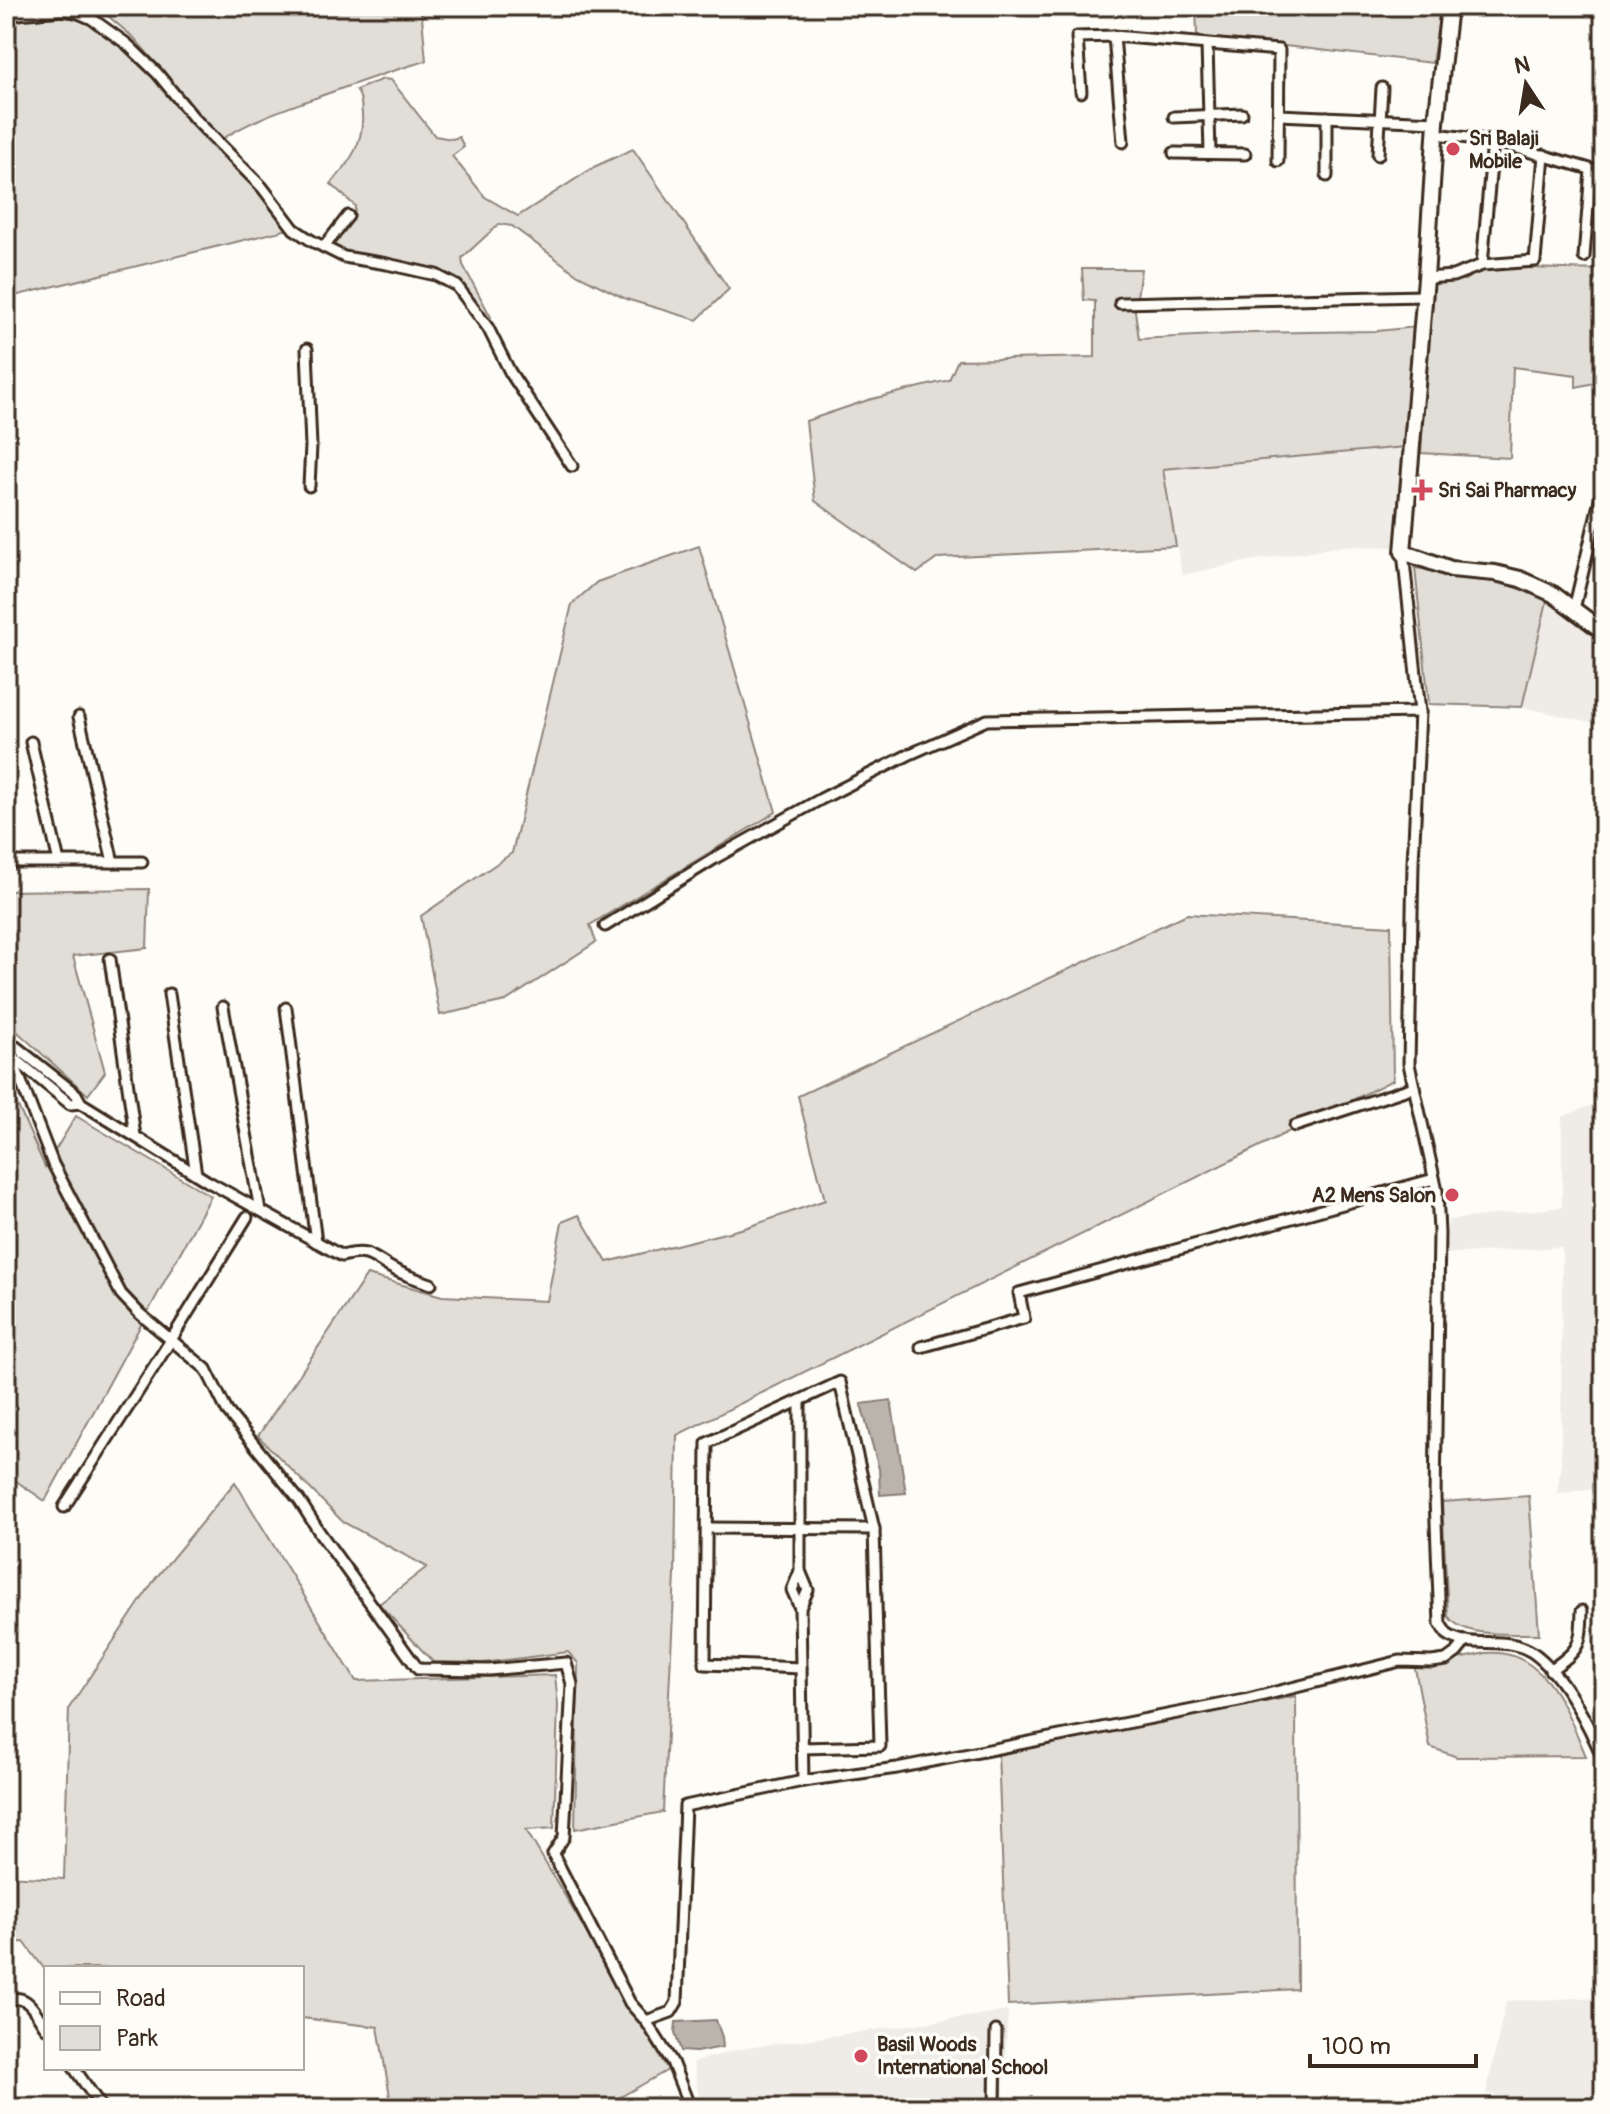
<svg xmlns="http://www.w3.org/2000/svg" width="1610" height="2114" font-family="Pangolin,sans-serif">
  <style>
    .built { fill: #efece7 }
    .green { fill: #e1ded7; stroke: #8e847a; stroke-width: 2 }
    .water { fill: #bbb4ad; stroke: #887d74; stroke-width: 2 }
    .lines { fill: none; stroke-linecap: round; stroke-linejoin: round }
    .street-casing { stroke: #3b2a1e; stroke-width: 15 }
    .secondary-casing { stroke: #3b2a1e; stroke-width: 20 }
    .street { stroke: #fdfcf7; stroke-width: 9 }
    .secondary { stroke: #fdfcf7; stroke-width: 14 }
    .poi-dot { fill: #d1495b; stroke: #fdfcf7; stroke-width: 3 }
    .labels { text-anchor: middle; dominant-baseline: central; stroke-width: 7; stroke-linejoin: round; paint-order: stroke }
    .poi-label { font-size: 20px; font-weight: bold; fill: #3b2a1e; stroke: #fdfcf7; text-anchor: start }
  </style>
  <rect width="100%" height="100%" fill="#fdfcf7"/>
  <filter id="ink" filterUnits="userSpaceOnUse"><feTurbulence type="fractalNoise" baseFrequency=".0125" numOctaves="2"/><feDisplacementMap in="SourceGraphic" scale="16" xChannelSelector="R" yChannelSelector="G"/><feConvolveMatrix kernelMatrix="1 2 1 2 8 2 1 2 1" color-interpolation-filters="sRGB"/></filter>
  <g filter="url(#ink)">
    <g class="built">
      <polygon points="1405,447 1395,547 1343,546 1249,561 1182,575 1163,469"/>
      <polygon points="1548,597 1604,639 1604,725 1522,707"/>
      <polygon points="1604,1100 1604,1487 1557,1494 1561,1463 1562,1247 1445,1254 1448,1220 1562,1207 1562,1117"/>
      <polygon points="1604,1997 1604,2108 1486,2094 1506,2001"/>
      <polygon points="1008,2011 1003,2108 701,2108 693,2062 740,2049"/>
    </g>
    <g class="green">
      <path d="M88 6H421L426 61C389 71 354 84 318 97 284 109 251 120 221 140L182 100 162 70 135 39 101 10Z"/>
      <polygon points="1196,6 1441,6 1432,63 1197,36"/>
      <polygon points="62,15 93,24 114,38 157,78 186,118 211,146 258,191 289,229 6,298 6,23 42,16"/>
      <path d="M383 79 391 80 435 136 452 139 459 137 464 147 452 156 485 197 518 216 596 166 633 149 729 289 697 320 626 299 578 275 512 226 499 224 462 258 463 265 491 317 489 324 464 293 455 278 441 272 417 265 345 253 332 247 335 239 354 219 355 206 331 184C350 162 364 143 362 114 361 105 362 97 356 90Z"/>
      <polygon points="1485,267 1604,270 1604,381 1576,387 1576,375 1513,367 1510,458 1421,453 1431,286 1444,280 1465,280"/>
      <polygon points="1082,269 1141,269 1135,311 1139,339 1253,333 1377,331 1416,327 1405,447 1163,469 1176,546 938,558 917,573 815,501 806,421 868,400 949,380 958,360 1095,357 1095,301 1084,300"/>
      <polygon points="699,546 776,812 590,925 596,942 506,1001 440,1015 421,916 512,853 572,604 597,582"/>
      <polygon points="1415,568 1511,582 1548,597 1522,707 1429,704"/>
      <polygon points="149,889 147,948 73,956 105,1072 88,1095 12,1027 6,1008 6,891"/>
      <polygon points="1187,914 1391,926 1393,1080 677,1435 675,1575 663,1812 575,1829 578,1663 568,1652 483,1663 433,1662 379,1604 427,1567 343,1522 258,1436 367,1275 442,1296 547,1301 562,1222 579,1215 607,1262 745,1228 825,1200 798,1096"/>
      <polygon points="6,1079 45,1167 76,1116 211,1196 45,1501 6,1474"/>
      <polygon points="235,1482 356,1681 555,1675 558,1705 554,1828 526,1830 668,2070 601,2108 392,2108 378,2027 302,2018 302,1968 46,1968 46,1971 24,1942 6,1943 6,1876 64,1879 69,1708 155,1579"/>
      <path d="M1529 1496 1539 1634C1512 1633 1464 1639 1448 1616L1442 1502Z"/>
      <path d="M1486 1653C1545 1648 1567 1712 1586 1756L1457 1757 1430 1747 1415 1668Z"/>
      <polygon points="1296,1696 1297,1989 1008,2005 998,1753"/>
    </g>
    <g class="water">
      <polygon points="891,1400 906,1493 880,1495 879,1469 861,1404"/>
      <polygon points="716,2020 722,2037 723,2047 696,2052 681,2051 675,2033 676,2022"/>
    </g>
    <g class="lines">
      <defs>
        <g id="street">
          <polyline points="6,15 62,10 76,12 92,19 127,44 157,73 194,118 262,187 294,229 312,241 344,257 387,264 436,275 457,286 488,328 510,372 572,466"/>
          <polyline points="1114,36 1123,142"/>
          <polyline points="1207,45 1210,153"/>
          <polyline points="1081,92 1077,37 1114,36 1279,50 1278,161"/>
          <polyline points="1279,115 1436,122"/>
          <polyline points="1174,117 1242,114"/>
          <polyline points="1436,134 1493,141 1604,173"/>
          <polyline points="1174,153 1245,154"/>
          <polyline points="1378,155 1382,88"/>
          <polyline points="1327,176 1327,117"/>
          <polyline points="324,247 348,216"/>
          <polyline points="1584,257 1591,170"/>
          <polyline points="1482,265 1493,141"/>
          <polyline points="1426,278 1453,276 1482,265 1535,261 1544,155"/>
          <polyline points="1120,303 1423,296"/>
          <polyline points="307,349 311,446 309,486"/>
          <path d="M1403 552 1420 712 1413 863 1409 1064 1437 1191 1439 1233 1435 1498 1440 1624C1441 1625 1446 1633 1447 1634 1468 1650 1506 1635 1532 1652 1563 1673 1590 1727 1604 1761"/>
          <polyline points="1574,609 1604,483"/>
          <polyline points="79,717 113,862"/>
          <polyline points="31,742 59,862"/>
          <polyline points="6,862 142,862"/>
          <polyline points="605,926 717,857 821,799 908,755 987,720 1420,712"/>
          <polyline points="110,959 135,1136"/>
          <polyline points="169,994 196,1174"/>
          <polyline points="223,1007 260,1210"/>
          <polyline points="286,1008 316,1242"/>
          <path d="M6 1039 76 1094 81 1103 207 1181 342 1256C372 1248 372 1259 395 1270 407 1276 419 1280 431 1284"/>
          <polyline points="6,1043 53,1164 121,1294 140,1314 206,1369 227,1411 299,1500 320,1533 418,1669 489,1670 566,1663 572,1684 564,1837 553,1854 630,2003 646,2021 672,2062 690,2108"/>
          <polyline points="13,1057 70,1104 81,1103"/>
          <polyline points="1295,1126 1414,1087"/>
          <polyline points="921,1347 1024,1318 1019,1293 1434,1179"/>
          <polyline points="800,1401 800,1571 808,1590 800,1608 803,1781"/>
          <polyline points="64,1507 171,1340 247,1217"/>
          <polyline points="707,1528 874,1529"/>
          <polyline points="800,1571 792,1590 800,1608"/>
          <polyline points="801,1668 705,1664 707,1443 840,1382 874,1529 880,1746 802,1748"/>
          <path d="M1550 1670C1580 1650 1581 1645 1582 1611"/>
          <path d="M6 2001C28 1991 35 2013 46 2028"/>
          <polyline points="646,2021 671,2012 677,2002 685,1806 803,1781 897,1768 1244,1700 1400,1661 1432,1662 1446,1660 1457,1652 1466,1641"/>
          <polyline points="74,2068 102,2108"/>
          <polyline points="995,2108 996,2031"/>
        </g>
        <polyline id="secondary" points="1449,6 1436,122 1426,278 1403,552 1451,569 1495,573 1520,579 1553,594 1604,632"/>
      </defs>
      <use href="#street" class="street-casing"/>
      <use href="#secondary" class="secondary-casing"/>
      <use href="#street" class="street"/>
      <use href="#secondary" class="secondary"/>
    </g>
  </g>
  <g class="poi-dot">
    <circle cx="1453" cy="149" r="8"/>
    <path d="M1418 478h8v8h8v8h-8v8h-8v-8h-8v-8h8z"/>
    <circle cx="1452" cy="1195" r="8"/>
    <circle cx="861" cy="2056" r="8"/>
  </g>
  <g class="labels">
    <g class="poi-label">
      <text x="1469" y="138">Sri Balaji<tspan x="1469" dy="23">Mobile</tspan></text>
      <text x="1438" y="490">Sri Sai Pharmacy</text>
      <text x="1436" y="1195" text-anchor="end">A2 Mens Salon</text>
      <text x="877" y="2044">Basil Woods<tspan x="877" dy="23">International School</tspan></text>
    </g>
  </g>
  <rect width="1610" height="2114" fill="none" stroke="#fdfcf7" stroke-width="32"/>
  <rect x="16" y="16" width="1578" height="2082" fill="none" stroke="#3b2a1e" stroke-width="3" filter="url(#ink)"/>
  <rect x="44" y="1966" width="260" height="104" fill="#fdfcf7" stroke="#afa8a0" stroke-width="2"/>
  <rect x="60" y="1992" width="40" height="12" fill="#fdfcf7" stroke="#afa8a0" stroke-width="2"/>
  <text x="116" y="2006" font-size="24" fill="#3b2a1e">Road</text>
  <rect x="60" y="2026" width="40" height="24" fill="#e1ded7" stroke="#afa8a0" stroke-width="2"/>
  <text x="116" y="2046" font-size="24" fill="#3b2a1e">Park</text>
  <g transform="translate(1526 84) rotate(348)" stroke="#fdfcf7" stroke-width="6" paint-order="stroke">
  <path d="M0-6L14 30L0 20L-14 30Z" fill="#3b2a1e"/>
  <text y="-12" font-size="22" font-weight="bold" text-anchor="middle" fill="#3b2a1e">N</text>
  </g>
  <path d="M1310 2054v12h166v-12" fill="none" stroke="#3b2a1e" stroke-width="4"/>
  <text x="1322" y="2054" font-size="24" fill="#3b2a1e" stroke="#fdfcf7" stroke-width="6" paint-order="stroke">100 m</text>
</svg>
